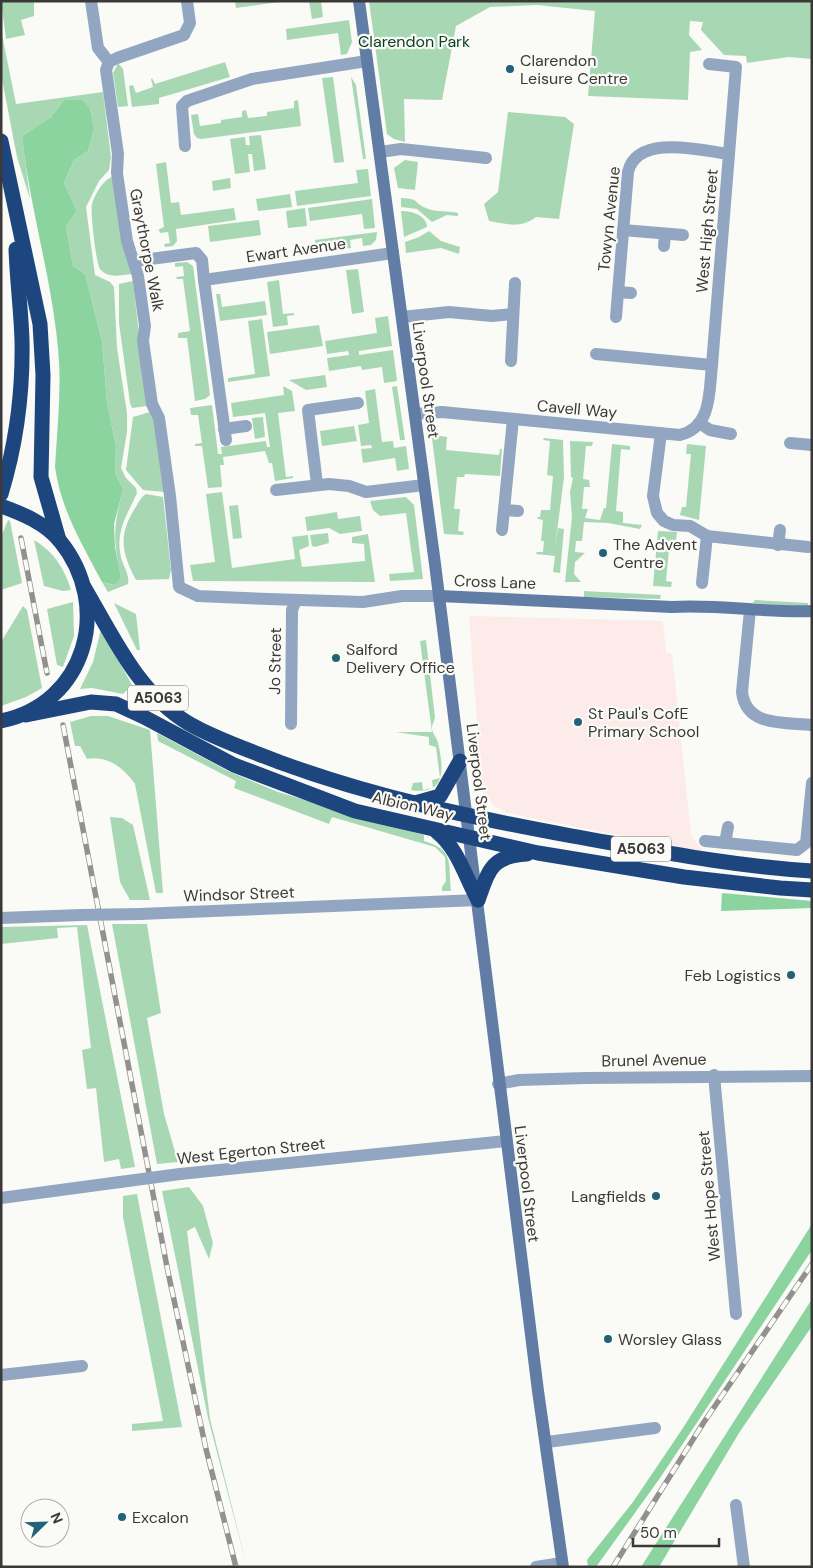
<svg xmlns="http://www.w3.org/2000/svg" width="813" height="1568" font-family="'DM Sans',sans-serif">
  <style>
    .education { fill: #fcebe9 }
    .green { fill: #a8d8b3 }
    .forest { fill: #8cd49f }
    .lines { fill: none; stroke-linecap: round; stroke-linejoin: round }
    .street { stroke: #92a6c2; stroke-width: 12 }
    .secondary { stroke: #617da6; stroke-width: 12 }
    .highway { stroke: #1e467e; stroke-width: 15 }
    .rail-casing { stroke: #92918f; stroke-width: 5.5 }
    .rail { stroke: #fafaf6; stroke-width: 4; stroke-dasharray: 11; stroke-linecap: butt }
    .street-bridge { stroke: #92a6c2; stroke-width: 12 }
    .poi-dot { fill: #226177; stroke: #fafaf6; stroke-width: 2 }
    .labels { text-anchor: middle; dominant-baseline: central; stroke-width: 4.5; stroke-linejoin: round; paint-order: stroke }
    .shield { fill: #fafaf6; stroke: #747371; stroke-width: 1 }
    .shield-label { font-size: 15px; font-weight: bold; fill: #3a3938 }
    .park-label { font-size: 16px; fill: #043e1d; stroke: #fafaf6 }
    .poi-label { font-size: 16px; fill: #3a3938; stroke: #fafaf6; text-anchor: start }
    .street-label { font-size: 16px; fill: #3a3938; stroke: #fafaf6 }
  </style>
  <rect width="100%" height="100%" fill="#fafaf6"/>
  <polygon class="education" points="469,616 663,621 666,653 672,654 691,835 704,852 507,813 493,805 482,789"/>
  <g class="green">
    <polygon points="1,1 34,1 34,16 21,20 25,35 6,39"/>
    <polygon points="235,1 287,1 236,8"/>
    <polygon points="309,1 321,1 323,17 312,19"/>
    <polygon points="369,1 812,1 812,59 789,57 747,63 746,56 724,55 701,30 703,22 690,21 689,35 702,50 690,52 688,100 588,96 595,11 537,5 490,7 456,26 442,100 404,99 405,142 394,139 387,134"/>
    <polygon points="349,20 352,42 347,54 341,55 338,33 287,40 286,29"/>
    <path d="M1 30 16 104 103 92 111 157 109 170 99 181 86 207 95 275 110 282 114 287 117 348 127 413V432L121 468 126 478 136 488 137 493C127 515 115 532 121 557 123 566 130 575 128 584L108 592 102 582 113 585 121 578C113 538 113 528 123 489L115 473 116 446 107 402 102 341 85 274 73 266 66 226 77 211 64 183 74 160 88 151 94 129 90 108 83 100H64L51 117 22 136 30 199 17 157 1 74Z"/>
    <polygon points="225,62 230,77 159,98 159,104 132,107 129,86 133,85 136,93 153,87 151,79 152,78 155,84"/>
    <polygon points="118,63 123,69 128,106 118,107 113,73"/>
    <polygon points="333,77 344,162 334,163 322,78"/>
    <polygon points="351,77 356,85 366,159 363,159"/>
    <polygon points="298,100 301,126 201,139 197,138 194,134 191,115 198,114 200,126 221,123 221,120 242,117 242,111 246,110 248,118 267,116 267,112 294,108 294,101"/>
    <path d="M508 112 565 117 574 124 559 219 536 217C520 229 508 224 489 221L484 204 498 192Z"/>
    <polygon points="261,135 266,169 254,171 252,154 248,154 250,172 235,174 230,139 245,137 246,145 250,145 249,136"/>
    <polygon points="405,160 418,162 415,190 398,188 394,168"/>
    <polygon points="166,162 171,203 179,202 181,215 234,208 236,220 176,229 177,241 173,246 165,247 164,244 170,243 168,232 160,233 159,230 156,231 164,227 156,164"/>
    <polygon points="368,169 371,196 297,206 295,191 358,183 356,170"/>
    <path d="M112 177 132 274C122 275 108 279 100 269 96 264 90 210 92 204 95 194 103 180 112 177Z"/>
    <polygon points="230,178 231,188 213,191 212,181"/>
    <polygon points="290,194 292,207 258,211 256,199"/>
    <path d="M401 198C421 199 412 202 426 208 436 213 448 210 458 213V216L447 215 432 222 417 209 401 207Z"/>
    <polygon points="372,199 375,228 364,229 362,214 310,221 308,208"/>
    <polygon points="305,208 307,226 288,228 286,211"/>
    <path d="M401 211C412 211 426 215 427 227L404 237Z"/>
    <polygon points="259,220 261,235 210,242 208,226"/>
    <polygon points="429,231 441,241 460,247 459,254 441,248 406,253 405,242 419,237"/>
    <polygon points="377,232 376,240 371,245 363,246 362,238 350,240 351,248 342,249 341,241 329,242 330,251 324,252 322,243 316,244 315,240"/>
    <polygon points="187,262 193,266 210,395 205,399 195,401 187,338 178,338 178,333 190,331 183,279 177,279 176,277 184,276 183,266 175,267 175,263"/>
    <polygon points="358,269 364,312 352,314 346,270"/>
    <polygon points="279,280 283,314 294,313 294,315 287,316 288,325 273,327 267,282"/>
    <polygon points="133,281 147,406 132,408 130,403 119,323 119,284"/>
    <polygon points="216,294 220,294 222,307 265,301 267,315 220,321"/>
    <polygon points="388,316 392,346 359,351 359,355 393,350 397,381 384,383 382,367 362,370 361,366 329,371 327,358 349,355 348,351 327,354 325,341 377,333 375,318"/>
    <polygon points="262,319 270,376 228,382 228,378 255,374 248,321"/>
    <polygon points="319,325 323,346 270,354 267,332"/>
    <polygon points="325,375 327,387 306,390 289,380"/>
    <polygon points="283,386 292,391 295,411 278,413 286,477 293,476 293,478 275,481 272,463 269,463 265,451 223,457 224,465 220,465 222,487 208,488 202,446 195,446 195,444 202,443 198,415 191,415 190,408 212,405 218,454 222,454 221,447 266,441 267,447 270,447 265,413 233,417 231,403 284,395"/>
    <polygon points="397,386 405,440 400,440 392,387"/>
    <polygon points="375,389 382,442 393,441 394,448 406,446 409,469 397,471 395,458 363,463 361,449 372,448 371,445 361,446 358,425 369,423 365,391"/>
    <polygon points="150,412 154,419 165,492 143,490 126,470 133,417"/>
    <polygon points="263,417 265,437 255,439 252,418"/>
    <polygon points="354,426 357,441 322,446 320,431"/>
    <polygon points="434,435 447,437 446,450 499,455 500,449 502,449 500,476 465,474 464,477 457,477 454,509 460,509 458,531 464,532 463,535 444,534 432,438"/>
    <polygon points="544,438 563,440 564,477 555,548 558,528 564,529 560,573 553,572 555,556 536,554 537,552 543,552 544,541 541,541 543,520 538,519 537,517 540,517 541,510 550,510 553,476 547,475 550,441 543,440"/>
    <polygon points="570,441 593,442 592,446 586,446 583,479 589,480 590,487 584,487 582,509 588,509 585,518 600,520 604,508 606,508 612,444 630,446 630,450 621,449 616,511 623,512 623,523 642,525 640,529 608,523 584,522 582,541 576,541 575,552 585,553 575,562 574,574 581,582 565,582 572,517 570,492 573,478 571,477"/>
    <polygon points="687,444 706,446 699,520 680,515 682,507 686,507 691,454 686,454"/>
    <polygon points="222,492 232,568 295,559 292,537 308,535 309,546 299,550 302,567 365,561 364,544 352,543 352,537 368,534 375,582 193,581 190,565 215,562 206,494"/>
    <path d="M146 494 163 497 171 570 169 579 136 580C122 554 118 536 134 510 138 504 140 498 146 494Z"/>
    <polygon points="406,497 414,505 423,579 390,581 389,574 414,572 406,513 380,516 373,510 370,501"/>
    <polygon points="238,505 242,538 233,539 229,506"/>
    <polygon points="337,512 338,519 360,516 362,531 340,534 329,528 307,531 305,517"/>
    <polygon points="8,520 10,521 22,583 1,590 1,537"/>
    <polygon points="658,531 677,532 676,540 670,540 666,581 672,582 671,587 653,586"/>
    <polygon points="328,533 329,543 315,547 312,546 310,535"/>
    <path d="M34 540C54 552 64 568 71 590L63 591 44 586Z"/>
    <polygon points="584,591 661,595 660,599 584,597"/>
    <polygon points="755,600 808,603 808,607 753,603"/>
    <polygon points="73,602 74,636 63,667 57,665 47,609"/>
    <polygon points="114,603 136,614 140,650 137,650"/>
    <polygon points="23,606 27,610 42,688 26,697 1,706 1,642"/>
    <polygon points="101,629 132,685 123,694 92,688 80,689 93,662"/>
    <path d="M426 640 435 718C434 721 433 723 432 726 431 733 437 737 438 743 444 769 446 796 411 790L413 783 422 782 423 790 433 788 432 780 440 778 436 747 429 745V737L396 732H432L420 641Z"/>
    <path d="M91 716H108L150 730 163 893H156L135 784C124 768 107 755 87 759L80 746H75L70 722Z"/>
    <path d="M157 733 228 771 278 792 424 835V841C455 850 448 863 451 891H442V887L446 881 445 857 435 847 332 817 329 824 234 788 236 781 158 741Z"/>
    <polygon points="110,817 122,818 133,825 150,900 130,900 120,882"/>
    <polygon points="112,924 147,924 161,1013 147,1018 164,1114 178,1162 157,1164"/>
    <polygon points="87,925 135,1167 121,1169 119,1159 104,1162 96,1088 87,1089 82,1050 91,1048 77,927 57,928 58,938 1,944 1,927"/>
    <polygon points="189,1187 203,1206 213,1243 209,1259 195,1227 187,1231 210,1419 247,1567 208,1418 162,1191"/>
    <polygon points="137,1194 182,1427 132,1431 132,1424 163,1421 123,1217 123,1196"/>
  </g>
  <g class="forest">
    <path d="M64 100H83L90 108 94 129 88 151 74 160 64 183 77 211 66 226 73 266 85 274 102 341 107 402 116 446 115 473 123 489 114 524 115 547 121 578 114 585 102 582C82 544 61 510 55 467 57 432 61 396 59 361 54 285 30 211 22 136L51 117Z"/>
    <polygon points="722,893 812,901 812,908 721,911"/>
    <polygon points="812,1224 812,1250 660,1478 596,1567 588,1567 587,1560 633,1502 681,1431"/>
    <polygon points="812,1299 812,1326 739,1433 659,1567 641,1567"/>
  </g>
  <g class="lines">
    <g class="street">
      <polyline points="91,1 98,48 109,62"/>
      <polyline points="187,1 190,23 184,35 117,58 109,62 106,70 118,154 117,173 127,241 138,276 145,326 143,341 152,404 159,418 170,496 179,587 198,596 268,599 363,602 402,596 439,596"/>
      <polyline points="185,146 182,106 187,101 252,79 367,61"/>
      <polyline points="380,152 401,149 486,158"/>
      <polyline points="623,230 683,235"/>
      <polyline points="664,246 665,234"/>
      <polyline points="135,261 196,253 202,260 204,280"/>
      <polyline points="618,292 631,293"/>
      <polyline points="402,317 449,312 492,316 513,314"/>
      <path d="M616 317 628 172C637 134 700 150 729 154"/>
      <polyline points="596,354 712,365"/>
      <polyline points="511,361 515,283"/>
      <path d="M415 414 442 412 680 435C712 427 709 392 712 365L736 67 709 64"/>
      <polyline points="701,424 710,430 731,434"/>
      <polyline points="224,429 246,426"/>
      <polyline points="661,433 653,496 657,513 664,521 673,525 690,526 707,536 808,547"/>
      <polyline points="226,440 204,280 393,253"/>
      <polyline points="790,443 812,445"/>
      <polyline points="317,484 308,410 358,403"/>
      <polyline points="276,490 329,484 349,486 366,492 424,485"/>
      <polyline points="504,510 518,511"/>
      <polyline points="502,530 513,419"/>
      <polyline points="778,545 780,530"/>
      <polyline points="702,583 707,536"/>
      <path d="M750 610 742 692C746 727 784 722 812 725"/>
      <polyline points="291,724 292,610 296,600"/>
      <polyline points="705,841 797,850 806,843 812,783"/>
      <polyline points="725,843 728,827"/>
      <polyline points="140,914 478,900"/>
      <polyline points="1,918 81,915"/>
      <polyline points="714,1075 736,1314"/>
      <polyline points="498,1084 519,1080 586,1078 812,1076"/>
      <polyline points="180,1174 506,1141"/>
      <polyline points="1,1198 120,1182"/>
      <polyline points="1,1375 82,1366"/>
      <polyline points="547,1442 655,1428"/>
      <polyline points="736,1505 744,1567"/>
      <polyline points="536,1567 562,1563"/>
    </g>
    <g class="secondary">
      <polyline points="359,1 435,564 538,1391 563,1567"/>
      <path d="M439 596 672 607C718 604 765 613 812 611"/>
    </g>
    <g class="highway">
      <polyline points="1,141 40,324 43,375 41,477 59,540"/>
      <path d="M1 494C16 445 23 392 22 340 21 310 17 279 16 249"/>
      <path d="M1 506C23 514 45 523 60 541 113 606 86 704 1 721"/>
      <path d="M84 587C113 636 138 693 188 723 215 739 249 750 279 762 377 798 470 817 572 836 652 850 730 866 812 871"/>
      <polyline points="26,715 91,702 116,704 144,717 234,765 355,811 538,853 684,877 780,888 812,890"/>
      <polyline points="415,803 440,796 460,761"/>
      <path d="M437 832C458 849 465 876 478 900"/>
      <path d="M478 900C489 870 491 856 527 854"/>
    </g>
    <defs>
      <g id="rail">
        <polyline points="21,538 47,673"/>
        <polyline points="63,725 168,1272 206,1449 236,1567"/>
        <polyline points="613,1567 704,1422 812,1264"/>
      </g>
    </defs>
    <use href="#rail" class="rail-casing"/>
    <use href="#rail" class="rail"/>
    <g class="street-bridge">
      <polyline points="81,915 140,914"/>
      <polyline points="120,1182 180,1174"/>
    </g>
  </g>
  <g class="poi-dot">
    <circle cx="510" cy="69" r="5"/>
    <circle cx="603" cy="553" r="5"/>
    <circle cx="336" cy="658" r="5"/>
    <circle cx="578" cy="722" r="5"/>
    <circle cx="791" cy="975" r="5"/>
    <circle cx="656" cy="1196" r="5"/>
    <circle cx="608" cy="1339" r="5"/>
    <circle cx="122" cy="1517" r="5"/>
  </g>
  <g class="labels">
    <g class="shield">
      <rect x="128" y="685.5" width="60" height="25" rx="4"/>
      <rect x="611" y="836.5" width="60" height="25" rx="4"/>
    </g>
    <g class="shield-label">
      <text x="158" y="698">A5063</text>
      <text x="641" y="849">A5063</text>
    </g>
    <g class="park-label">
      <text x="414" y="41">Clarendon Park</text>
    </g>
    <g class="poi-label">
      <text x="520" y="60">Clarendon<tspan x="520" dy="18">Leisure Centre</tspan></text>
      <text x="613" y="544">The Advent<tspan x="613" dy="18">Centre</tspan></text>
      <text x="346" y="649">Salford<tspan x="346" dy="18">Delivery Office</tspan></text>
      <text x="588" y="713">St Paul's CofE<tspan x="588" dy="18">Primary School</tspan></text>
      <text x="781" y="975" text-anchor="end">Feb Logistics</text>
      <text x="646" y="1196" text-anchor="end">Langfields</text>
      <text x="618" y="1339">Worsley Glass</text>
      <text x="132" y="1517">Excalon</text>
    </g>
    <g class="street-label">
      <text transform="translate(609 219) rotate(-84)">Towyn Avenue</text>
      <text transform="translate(707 231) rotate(-85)">West High Street</text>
      <text transform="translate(147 250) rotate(79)">Graythorpe Walk</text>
      <text transform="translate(296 250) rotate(-8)">Ewart Avenue</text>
      <text transform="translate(426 380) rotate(82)">Liverpool Street</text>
      <text transform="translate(577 409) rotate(5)">Cavell Way</text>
      <text transform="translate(495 582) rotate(2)">Cross Lane</text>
      <text transform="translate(275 661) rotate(-89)">Jo Street</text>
      <text transform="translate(479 782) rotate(83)">Liverpool Street</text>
      <text transform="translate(413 806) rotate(13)">Albion Way</text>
      <text transform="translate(239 894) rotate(-2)">Windsor Street</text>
      <text transform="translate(654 1060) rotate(-1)">Brunel Avenue</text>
      <text transform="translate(251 1151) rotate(-6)">West Egerton Street</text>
      <text transform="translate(527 1184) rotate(83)">Liverpool Street</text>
      <text transform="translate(709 1196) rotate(-95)">West Hope Street</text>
    </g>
  </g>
  <rect width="813" height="1568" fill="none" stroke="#3a3938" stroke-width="5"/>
  <g transform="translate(45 1523) rotate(67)"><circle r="24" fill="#fafaf6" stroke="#adadaa"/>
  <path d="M0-4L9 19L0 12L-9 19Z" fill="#226177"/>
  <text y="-8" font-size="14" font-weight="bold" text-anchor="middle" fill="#3a3938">N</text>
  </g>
  <path d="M633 1538v8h86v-8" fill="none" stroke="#3a3938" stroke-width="2.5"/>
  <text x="640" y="1538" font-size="15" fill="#3a3938" stroke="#fafaf6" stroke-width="4" paint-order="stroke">50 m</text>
</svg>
